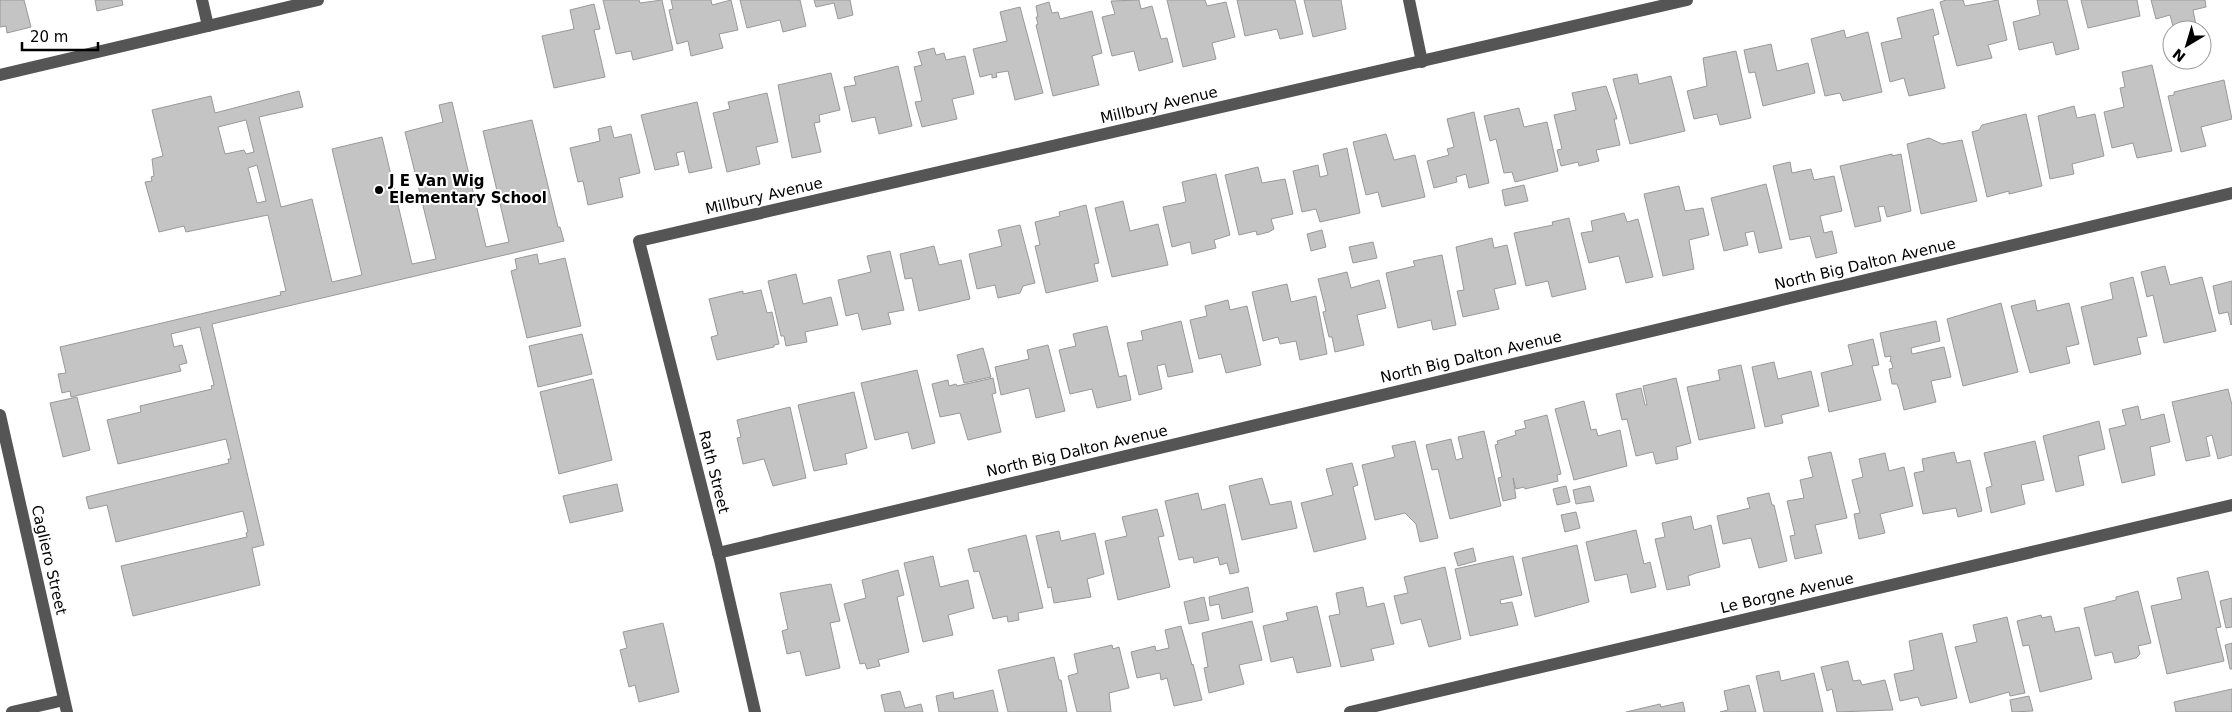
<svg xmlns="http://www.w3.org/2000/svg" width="2232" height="712" font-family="'DejaVu Sans',sans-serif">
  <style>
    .building { fill: #c4c4c4; stroke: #999; fill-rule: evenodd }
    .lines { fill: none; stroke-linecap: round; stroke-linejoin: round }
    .minor { stroke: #555; stroke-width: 12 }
    .poi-dot { fill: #000; stroke: #fff; stroke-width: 2 }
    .labels { text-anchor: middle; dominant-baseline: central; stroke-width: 4; stroke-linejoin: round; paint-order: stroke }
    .street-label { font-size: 15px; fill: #000; stroke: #fff }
    .poi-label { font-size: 15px; font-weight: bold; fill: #000; stroke: #fff; text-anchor: start }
  </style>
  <rect width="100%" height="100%" fill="#fff"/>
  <g class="building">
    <polygon points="0,0 24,0 31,27 7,33 6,26 0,27"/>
    <polygon points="95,0 122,0 123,5 97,11"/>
    <polygon points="603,0 639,0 640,3 662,0 673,50 633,60 631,51 616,54"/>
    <polygon points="671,0 711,0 712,5 731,0 738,30 719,34 723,48 691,56 688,41 677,44 669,10 673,9"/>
    <polygon points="740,0 800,0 806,26 783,32 780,20 747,28"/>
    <polygon points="814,0 850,0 853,15 838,19 834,3 816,7"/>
    <polygon points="1139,0 1141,9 1152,6 1161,39 1167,38 1173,62 1139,71 1134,51 1112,56 1102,17 1115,14 1111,1"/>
    <polygon points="1167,0 1205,0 1207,6 1226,2 1235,37 1212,43 1216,59 1183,67"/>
    <polygon points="1237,0 1295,0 1303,34 1280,39 1277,29 1245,36"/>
    <polygon points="1304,0 1341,0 1346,29 1313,37"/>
    <polygon points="1946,0 1963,0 1965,6 1998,0 2007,40 1988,45 1992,58 1957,66 1940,2"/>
    <polygon points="2037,0 2067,0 2079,49 2056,55 2053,42 2019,50 2013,22 2040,15"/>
    <polygon points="2081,0 2137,0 2140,16 2088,28"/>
    <polygon points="2151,0 2205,0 2206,7 2193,10 2196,25 2174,30 2170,15 2156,19"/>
    <polygon points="1049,2 1052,13 1058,12 1060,19 1092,11 1102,53 1092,56 1099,85 1053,96 1036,25 1038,24 1036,17 1038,17 1036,6"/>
    <polygon points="594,4 600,29 594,30 605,77 554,88 542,36 574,29 570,10"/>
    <polygon points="1020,7 1043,93 1015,100 1008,71 996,73 997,77 992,78 992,74 980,77 973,49 1007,41 1000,12"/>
    <polygon points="1933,9 1939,34 1933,36 1945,88 1909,96 1904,78 1890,82 1881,43 1902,38 1897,18"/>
    <polygon points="1844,30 1846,38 1868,32 1882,92 1843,101 1840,93 1825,96 1811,39"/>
    <polygon points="1771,44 1777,71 1808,63 1815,93 1763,106 1755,72 1749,73 1744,50"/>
    <polygon points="934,48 936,55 944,53 946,60 965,56 974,94 952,99 957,119 922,127 915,102 922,101 914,67 922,65 918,52"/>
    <polygon points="1736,51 1751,118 1720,125 1717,114 1694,119 1687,91 1707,86 1703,58"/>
    <polygon points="2152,65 2172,151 2137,158 2133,143 2112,148 2104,112 2124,107 2120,88 2125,87 2122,72"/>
    <polygon points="898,66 912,126 879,134 875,117 852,122 844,87 856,85 854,77"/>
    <polygon points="831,73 840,110 819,115 820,122 814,123 821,152 792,158 778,85"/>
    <polygon points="1637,74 1639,84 1671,76 1685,131 1630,144 1613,79"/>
    <polygon points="2224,80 2232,119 2201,127 2206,146 2181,152 2168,96 2174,95 2174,92"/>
    <polygon points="1606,86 1616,115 1617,119 1614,119 1620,145 1596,150 1599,161 1579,166 1578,162 1561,166 1557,150 1562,149 1554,115 1576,110 1572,93"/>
    <path d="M299 91 303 107 259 117 281 207 312 199 332 282 362 275 332 149 382 137 412 264 436 259 405 132 443 122 439 105 452 102 486 247 509 242 483 131 532 120 558 227H560L564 241 212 324 264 545 252 548 260 585 133 616 121 566 247 537 246 533 248 532 243 511 116 542 107 505 89 509 86 497 229 463 228 459H231L226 439 118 464 107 420 141 412 140 406 212 389 211 386 214 385 200 327 171 334 174 347 182 345 187 363 179 365 181 371 71 397 70 391 62 393 58 374 66 373 60 347 281 295 280 292 286 291 268 215 186 232 184 226 159 232 145 182 152 181 151 177 154 176 152 159 163 156 152 110 211 96 215 113ZM246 120 254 152 246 154 244 150 225 154 218 127ZM257 165 266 201 257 203 248 168Z"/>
    <polygon points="767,93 778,142 756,147 760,164 727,172 713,113 730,109 728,102"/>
    <polygon points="697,102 712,168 689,173 684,151 676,153 679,165 655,170 641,115"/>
    <polygon points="2074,106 2077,118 2095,114 2104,156 2072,164 2074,174 2050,179 2038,116"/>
    <polygon points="1519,108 1524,127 1547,122 1558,171 1515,182 1512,172 1504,173 1496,139 1490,141 1484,116"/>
    <polygon points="1474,112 1489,183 1469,188 1466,174 1456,177 1457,182 1434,188 1427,161 1449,155 1447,149 1454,147 1447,119"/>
    <polygon points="2026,114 2042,186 2009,194 2009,191 1987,197 1972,132 1979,130 1982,125"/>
    <polygon points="611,126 614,138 631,134 640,173 619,178 623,197 588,205 583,181 578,182 570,148 600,141 598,129"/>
    <polygon points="1386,134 1394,160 1415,155 1425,197 1382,207 1378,192 1366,195 1353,142"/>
    <polygon points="1929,138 1942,144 1962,140 1977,201 1921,214 1907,144"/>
    <polygon points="1347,148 1360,213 1320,222 1316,209 1302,212 1293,171 1318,165 1320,177 1328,175 1323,154"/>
    <polygon points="1892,154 1892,156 1901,154 1911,211 1887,217 1884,206 1878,207 1881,221 1855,227 1840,166"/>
    <polygon points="1790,162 1792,173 1811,169 1814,180 1834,176 1842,211 1820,216 1824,233 1832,231 1837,253 1816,258 1810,236 1790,240 1773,166"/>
    <polygon points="1258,167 1262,183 1285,179 1293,214 1271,219 1274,229 1269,232 1257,235 1256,231 1239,235 1225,175"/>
    <polygon points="1216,174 1230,235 1214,240 1216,248 1192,254 1190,242 1172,247 1163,207 1186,202 1182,182"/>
    <polygon points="1766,184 1782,248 1759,253 1754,231 1745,233 1748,245 1724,251 1711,198"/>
    <polygon points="1524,185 1528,201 1505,206 1502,190"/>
    <polygon points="1679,186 1685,211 1703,208 1709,235 1689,240 1694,269 1663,276 1644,194"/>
    <polygon points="1123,201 1130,231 1158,224 1168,265 1112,277 1095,208"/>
    <polygon points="1086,205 1099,263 1094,264 1098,281 1046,293 1035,246 1040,245 1035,222 1060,216 1059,212"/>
    <polygon points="1624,213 1627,222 1638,219 1653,277 1626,283 1619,256 1589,263 1581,233 1593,231 1591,221"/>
    <polygon points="1569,218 1586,289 1552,297 1548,281 1526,286 1514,233 1553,225 1552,222"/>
    <polygon points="1020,225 1035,283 1023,286 1020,293 998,298 995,285 977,289 969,254 1002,246 998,230"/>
    <polygon points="1322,230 1326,247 1311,251 1307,234"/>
    <polygon points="1492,238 1494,248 1507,245 1516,284 1494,289 1499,309 1463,317 1457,291 1464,290 1456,247"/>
    <polygon points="1373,242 1377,258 1353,263 1349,247"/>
    <polygon points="934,246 939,265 961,260 970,299 919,311 912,278 905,279 900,254"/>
    <polygon points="890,251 904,310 888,313 891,324 862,330 858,313 846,316 838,280 871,272 867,256"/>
    <polygon points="537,254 539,264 565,258 581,326 527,338 511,271 517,269 515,259"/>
    <polygon points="1442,255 1456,325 1433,330 1431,320 1398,328 1386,273 1415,266 1413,261"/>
    <polygon points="2165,266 2170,285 2202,277 2216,331 2164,343 2153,295 2147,297 2141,272"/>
    <polygon points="1347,272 1351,288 1379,280 1386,308 1357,315 1364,345 1335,352 1332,337 1329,337 1323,312 1326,311 1318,279"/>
    <polygon points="796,274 803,304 831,297 838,325 805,332 807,342 786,346 784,336 781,336 768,281"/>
    <polygon points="2133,277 2147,336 2137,338 2141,354 2094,365 2081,307 2113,299 2110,283"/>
    <polygon points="2232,281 2232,324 2231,325 2228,312 2219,314 2213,286"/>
    <polygon points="1287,284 1291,302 1316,296 1327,354 1300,360 1296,341 1280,344 1278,337 1263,341 1252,292"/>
    <polygon points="761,290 767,313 772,312 779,344 774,345 774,347 717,360 711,337 718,335 709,299 743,291 743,294"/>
    <polygon points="1228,300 1230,310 1247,306 1261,365 1226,373 1221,354 1199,359 1190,320 1207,316 1205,306"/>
    <polygon points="2035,300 2037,311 2069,303 2079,344 2066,347 2070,363 2030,373 2011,306"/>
    <polygon points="2001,303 2018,372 1963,386 1947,319"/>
    <polygon points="1181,321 1193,372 1168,377 1165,364 1157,366 1162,389 1139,395 1127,343 1143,340 1141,331"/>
    <polygon points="1936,321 1940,341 1911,348 1912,354 1944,347 1951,377 1931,381 1936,402 1904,410 1899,389 1897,384 1892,384 1889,369 1893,368 1891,361 1890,362 1891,356 1885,357 1880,333"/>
    <polygon points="1107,326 1119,377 1126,375 1131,400 1097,408 1092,389 1070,394 1059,350 1076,346 1073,334"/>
    <polygon points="582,334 592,374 538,387 529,346"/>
    <polygon points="1873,339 1879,365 1872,366 1881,400 1829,412 1821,373 1853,365 1848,345"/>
    <polygon points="1048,345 1065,411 1036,418 1029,388 1001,395 995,367 1029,359 1027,350"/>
    <polygon points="983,348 991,377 964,383 957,355"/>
    <polygon points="1774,362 1778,379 1811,371 1819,406 1781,415 1783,423 1765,427 1752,367"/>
    <polygon points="1741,365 1755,428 1699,440 1687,387 1720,380 1718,370"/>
    <polygon points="917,370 935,443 912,449 908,432 875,440 861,383"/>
    <polygon points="993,378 996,393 992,394 1001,432 968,440 960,413 940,417 932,384 948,380 949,386 956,384 957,386"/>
    <polygon points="1676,378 1691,443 1676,447 1678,459 1656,464 1653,452 1636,456 1627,419 1622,420 1616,394 1641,388 1645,405 1647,405 1643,386"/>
    <polygon points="593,379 612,460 559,474 540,392"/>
    <polygon points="2228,389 2232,405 2232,455 2218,459 2212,435 2206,437 2210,456 2186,461 2172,402"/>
    <polygon points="854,392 867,448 845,454 847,464 814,471 798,405"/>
    <polygon points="77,397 90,450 63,457 50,403"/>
    <polygon points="1584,401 1591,430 1596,429 1598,436 1620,430 1627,466 1574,480 1555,409"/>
    <polygon points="2138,406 2141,420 2164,414 2170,442 2150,447 2155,475 2122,483 2109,429 2126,425 2122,410"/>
    <polygon points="790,407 806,478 773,486 764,459 743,464 737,438 741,437 737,420"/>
    <polygon points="1547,415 1561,474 1557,475 1558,481 1525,489 1524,487 1516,489 1513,478 1516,498 1503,501 1498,478 1502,477 1495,445 1498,444 1497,441 1516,435 1515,431 1526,428 1524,421"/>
    <polygon points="2099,421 2105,449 2078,456 2084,485 2056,492 2043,436"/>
    <polygon points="1484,431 1501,506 1450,519 1438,469 1432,470 1426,445 1451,439 1456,460 1463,458 1458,437"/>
    <polygon points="1415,441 1438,538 1420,542 1416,524 1405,513 1375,520 1362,465 1395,457 1392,446"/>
    <polygon points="2035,441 2044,480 2021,485 2025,504 1991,513 1986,488 1992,486 1984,453"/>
    <polygon points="1831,452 1847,518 1815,525 1822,553 1795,559 1790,536 1795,535 1787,501 1804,498 1800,480 1813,477 1808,457"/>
    <polygon points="1954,452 1957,463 1970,460 1982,511 1958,517 1956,508 1923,514 1914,473 1924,471 1922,459"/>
    <polygon points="1885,453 1889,471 1904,467 1913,506 1880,514 1885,533 1859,539 1854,514 1860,513 1852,480 1863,477 1859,459"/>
    <polygon points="1352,463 1358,485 1353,487 1366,539 1314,552 1301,503 1333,495 1326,469"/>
    <polygon points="1262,478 1270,505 1291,501 1297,528 1242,540 1229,486"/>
    <polygon points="617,484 623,511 570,523 563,496"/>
    <polygon points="1566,486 1570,502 1557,505 1553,489"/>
    <polygon points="1590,486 1594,501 1576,504 1573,490"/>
    <polygon points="1198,493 1202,510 1225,504 1239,572 1230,574 1227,563 1220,565 1218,557 1194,563 1193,557 1179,560 1165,501"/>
    <polygon points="1769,493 1772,505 1774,505 1787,561 1759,568 1751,538 1723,544 1717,516 1750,508 1747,498"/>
    <polygon points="1157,509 1164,536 1158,537 1170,587 1118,600 1105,541 1127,536 1122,517"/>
    <polygon points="1576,512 1580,528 1565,532 1561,515"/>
    <polygon points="1691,516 1694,530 1711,525 1720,567 1696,573 1688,576 1690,585 1667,590 1655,539 1665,537 1662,523"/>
    <polygon points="1636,530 1644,564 1650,562 1656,587 1631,593 1627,574 1595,581 1586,542"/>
    <polygon points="1059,531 1061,541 1095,533 1104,574 1087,579 1091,597 1054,603 1051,587 1048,588 1036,536"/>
    <polygon points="1026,535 1043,608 1018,613 1019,620 1008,622 1007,616 993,619 979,571 974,572 968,549"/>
    <polygon points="1577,545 1589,602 1535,617 1522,558"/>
    <polygon points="1473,548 1476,561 1458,566 1454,553"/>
    <polygon points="933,556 940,587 968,580 974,608 948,615 953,635 923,642 904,563"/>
    <polygon points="1513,556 1522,595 1500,600 1501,604 1512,602 1518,625 1470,636 1455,569"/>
    <polygon points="1445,567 1461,639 1429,647 1421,619 1401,624 1394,596 1408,593 1404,577"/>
    <polygon points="898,570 904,595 897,597 909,652 878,660 880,666 867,669 865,663 860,664 844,604 866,598 862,580"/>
    <polygon points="2208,571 2221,627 2216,628 2224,661 2167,674 2151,606 2182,599 2177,578"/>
    <polygon points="831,584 840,621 830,623 840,668 806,676 800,651 787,654 782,631 788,629 780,593"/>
    <polygon points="1248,587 1253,612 1222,619 1219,604 1210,606 1209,597"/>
    <polygon points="1363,587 1367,607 1384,603 1394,644 1371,649 1374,660 1341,667 1329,616 1340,614 1336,593"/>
    <polygon points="2138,591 2151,643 2138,646 2140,654 2136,658 2115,663 2112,652 2095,656 2084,608 2116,600 2116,597"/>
    <polygon points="1204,597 1209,620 1189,624 1184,602"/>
    <polygon points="2232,598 2232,627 2226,628 2220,601"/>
    <polygon points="1317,606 1331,666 1297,673 1293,657 1271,662 1263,626 1288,620 1286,613"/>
    <polygon points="2041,615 2042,618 2051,616 2055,632 2079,627 2092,679 2040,692 2029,645 2023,646 2017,621"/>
    <polygon points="2007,617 2025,693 2010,696 2009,692 1970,703 1955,647 1977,642 1973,625"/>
    <polygon points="1252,621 1262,660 1239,665 1244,684 1209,693 1204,668 1208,667 1202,633"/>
    <polygon points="663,623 679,692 639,702 635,685 629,687 620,650 627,648 623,632"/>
    <polygon points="1181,626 1192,665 1193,664 1202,700 1174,706 1167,678 1161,680 1160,673 1137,678 1131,652 1155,646 1156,651 1169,648 1165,630"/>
    <polygon points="1942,633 1957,698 1921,706 1918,697 1900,701 1894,674 1914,670 1909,641"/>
    <polygon points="2232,643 2232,669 2230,669 2225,645"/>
    <polygon points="1112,645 1113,649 1119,647 1129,688 1109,693 1111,712 1077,712 1068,676 1078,673 1074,654"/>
    <polygon points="1054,657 1059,680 1061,680 1067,712 1008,712 998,670"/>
    <polygon points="1848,661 1853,681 1860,680 1862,685 1885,680 1893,710 1837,712 1832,689 1827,691 1821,667"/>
    <polygon points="1779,671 1781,681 1814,673 1823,712 1764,712 1756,676"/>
    <polygon points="1749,685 1756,712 1720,712 1728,710 1724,691"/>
    <polygon points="2232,689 2232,712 2176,712 2174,702"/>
    <polygon points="993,690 998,712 939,712 936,696 953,692 954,699"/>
    <polygon points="900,691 905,708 921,704 923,712 885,712 881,695"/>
    <polygon points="2029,696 2033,711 2012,712 2010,700"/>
    <polygon points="1683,702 1685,712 1626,712 1660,704 1661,707"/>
  </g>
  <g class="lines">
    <g class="minor">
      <polyline points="202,0 208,26"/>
      <polyline points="1409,0 1422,62"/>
      <polyline points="0,75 318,0"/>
      <polyline points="0,415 67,712"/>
      <polyline points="718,553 2232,193"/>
      <polyline points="12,712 64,700"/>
      <polyline points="755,712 720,560 639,241 1687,0"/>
      <polyline points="1350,712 2232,505"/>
    </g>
  </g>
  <circle class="poi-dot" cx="379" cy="190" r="5"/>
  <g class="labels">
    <g class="street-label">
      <text transform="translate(1159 105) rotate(-13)">Millbury Avenue</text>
      <text transform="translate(764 196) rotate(-13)">Millbury Avenue</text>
      <text transform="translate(1865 264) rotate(-13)">North Big Dalton Avenue</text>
      <text transform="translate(1471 357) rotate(-13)">North Big Dalton Avenue</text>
      <text transform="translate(1077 451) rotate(-13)">North Big Dalton Avenue</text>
      <text transform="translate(714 472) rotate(76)">Rath Street</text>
      <text transform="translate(49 560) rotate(77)">Cagliero Street</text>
      <text transform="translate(1787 593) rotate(-13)">Le Borgne Avenue</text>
    </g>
    <g class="poi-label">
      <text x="389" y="181">J E Van Wig<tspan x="389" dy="17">Elementary School</tspan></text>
    </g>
  </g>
  <g transform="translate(2187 45) rotate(218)"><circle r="24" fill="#ffffff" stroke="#999999"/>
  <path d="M0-4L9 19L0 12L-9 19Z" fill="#000000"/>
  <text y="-8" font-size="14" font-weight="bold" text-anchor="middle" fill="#000000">N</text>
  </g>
  <path d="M22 42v8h76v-8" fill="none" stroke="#000000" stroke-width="2.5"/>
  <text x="30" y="42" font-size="15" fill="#000000" stroke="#ffffff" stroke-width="4" paint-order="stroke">20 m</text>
</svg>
